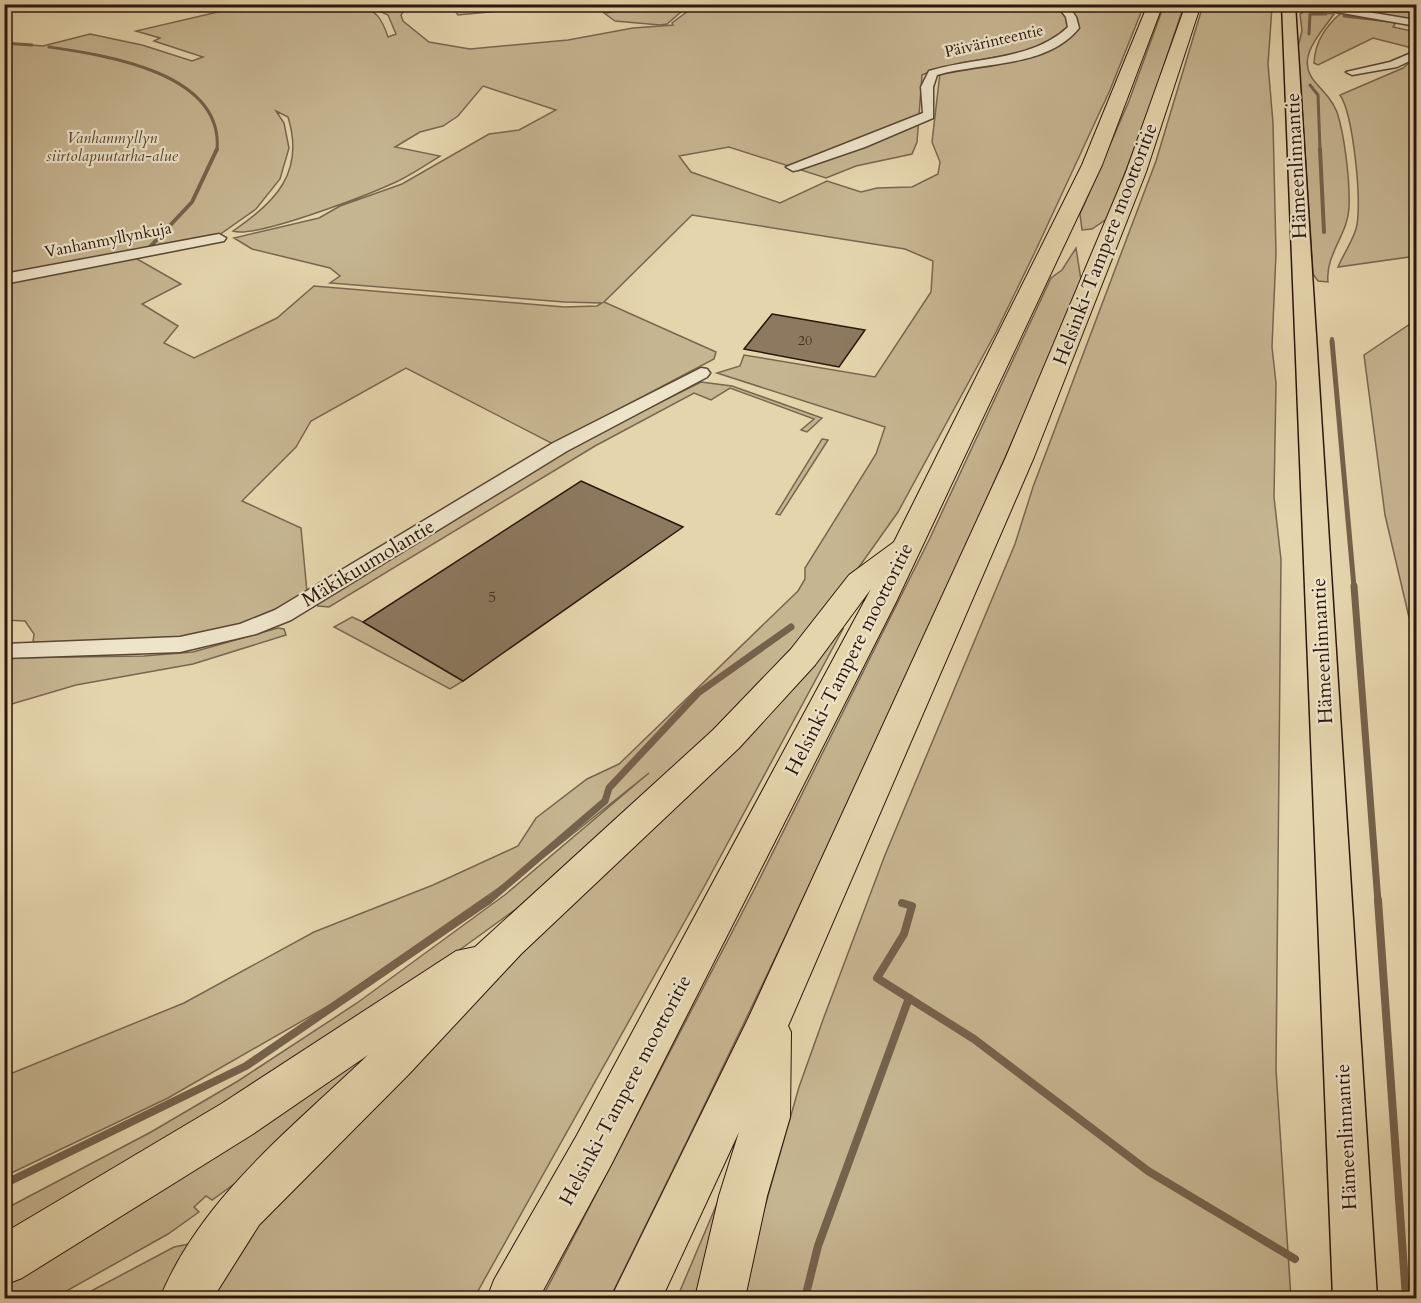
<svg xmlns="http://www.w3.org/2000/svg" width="1421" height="1303" font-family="Cardo,serif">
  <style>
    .green { fill: #c6b591; stroke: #79664e; stroke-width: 1.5 }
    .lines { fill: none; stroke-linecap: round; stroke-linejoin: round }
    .stream-far4 { stroke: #75624b; stroke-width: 3 }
    .stream-far3 { stroke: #75624b; stroke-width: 4 }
    .stream-far2 { stroke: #75624b; stroke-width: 5 }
    .stream-far1 { stroke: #75624b; stroke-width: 7 }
    .stream { stroke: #75624b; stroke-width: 8 }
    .building { fill: #8c795f; stroke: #2c160a; stroke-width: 1.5 }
    .minor-casing { stroke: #5a4633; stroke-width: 3 }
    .major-casing { stroke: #2c160a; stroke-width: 3 }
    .highway-casing { stroke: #2c160a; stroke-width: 2 }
    .minor { fill: #eee4ca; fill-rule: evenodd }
    .major { fill: #e5d5ad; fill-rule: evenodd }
    .highway { fill: #e5d5ad; fill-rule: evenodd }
    .labels { text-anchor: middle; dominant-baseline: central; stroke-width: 4.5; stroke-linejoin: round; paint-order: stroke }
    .far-number-label { font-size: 14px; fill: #442f1f }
    .far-street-label { font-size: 16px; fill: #2c160a; stroke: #eee4ca }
    .far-park-label { font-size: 16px; font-style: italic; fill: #5a4632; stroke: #eee4ca }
    .number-label { font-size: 16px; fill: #442f1f }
    .street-label { font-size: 20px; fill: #2c160a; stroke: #eee4ca }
  </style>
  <rect width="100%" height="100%" fill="#e5d5ad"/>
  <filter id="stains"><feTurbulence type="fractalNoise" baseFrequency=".00333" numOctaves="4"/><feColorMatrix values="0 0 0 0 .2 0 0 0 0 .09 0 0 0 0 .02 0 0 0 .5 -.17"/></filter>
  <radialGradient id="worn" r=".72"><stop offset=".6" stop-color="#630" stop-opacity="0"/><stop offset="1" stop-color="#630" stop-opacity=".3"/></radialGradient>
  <g class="green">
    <path d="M252 4 357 5C377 10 382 19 388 37L396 34 388 15 367 5H408L401 15 403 21 429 42 470 49 568 40 633 28 673 25 672 23 696 5 1059 4 1069 17 1070 27C1063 32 1056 40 1048 43 1009 62 961 56 922 75L917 142 912 154 856 166 826 178 729 147 679 156 691 172 780 203 827 181 861 192 877 188 912 187 938 174 940 162 932 142 940 73 1037 52 1076 29 1066 5H1144L1110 90 1034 254 996 332 898 512 832 605 751 699 523 904 371 1014 5 1245V1209L151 1132 238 1081 357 1003 506 894 649 773 549 853 330 1005 168 1098 5 1176V1076L184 1003 314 932 433 885 518 846 536 818 587 779 619 764 798 591 805 579V568L876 454 885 427 717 373 740 366 744 355 875 377 931 292 933 261 905 249 692 215 604 302 716 352 714 359 553 444 406 368 311 421 296 447 242 501 301 528 307 592C287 604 268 616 246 624 178 647 103 641 33 642L34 634 25 621 5 620V281L132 256 181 284 142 304 178 326 164 343 194 358 277 318 314 286 564 307 597 306 602 303 564 302 330 283 340 276 330 268 252 249 234 238 319 218 340 206 402 184 489 134 519 130 556 110 483 86 458 116 443 126 420 132 395 147 440 156C426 165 411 175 396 182 370 194 255 239 233 231 276 202 305 172 288 117L276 111 284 123 289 148 280 179 256 209 219 235 5 276V43L43 46 90 34 142 45 192 61 203 57 154 41 160 38 136 31Z"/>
    <polygon points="539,4 541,7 458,15 451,5"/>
    <polygon points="1266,4 1272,7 1268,64 1273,123 1276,253 1272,347 1276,383 1274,497 1281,560 1276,1070 1291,1298 745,1298 762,1217 799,1087 824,1017 885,855 1015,544 1033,487 1156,161 1203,5"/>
    <polygon points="1406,4 1416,6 1416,21 1346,10 1342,5"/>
    <polygon points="617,5 620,4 689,5 667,24 660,25 615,21 604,13 622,11"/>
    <polygon points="1164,5 1184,5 1151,104 1108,218 1092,229 1082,230 1080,214 1129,101"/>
    <path d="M1305 11 1334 14C1321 33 1294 58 1315 82 1324 92 1332 100 1337 112 1345 137 1350 181 1349 208 1348 234 1325 255 1328 282L1318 281 1313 274 1298 47 1302 31 1300 14Z"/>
    <path d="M1341 13 1390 20 1395 24 1393 27 1416 32V49L1373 38 1318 65 1314 63C1315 42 1325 27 1341 13Z"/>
    <path d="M1416 57V256L1338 267C1343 255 1352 242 1356 229 1363 205 1353 114 1340 95L1403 68Z"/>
    <path d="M1076 248 1081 280 1077 294C930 633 774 967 610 1298H542L756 886 930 538 1051 278 1062 270Z"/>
    <polygon points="1416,320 1416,647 1385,515 1364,355"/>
    <polygon points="701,382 732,386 822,418 807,432 801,430 814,419 730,388 711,400 694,393 595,446 329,607 318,606 317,604 571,447"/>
    <polygon points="822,439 828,440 780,515 776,514"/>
    <polygon points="352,617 363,622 463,681 450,689 334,627"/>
    <polygon points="278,628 284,629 286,635 193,664 76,685 5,706 5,658 144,656 193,652"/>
    <polygon points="843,629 704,887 474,1298 203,1298 235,1246 837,630"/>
    <polygon points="406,1022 251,1172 212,1200 206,1196 194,1207 199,1212 168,1234 54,1298 5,1298 4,1276"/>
    <polygon points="727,1180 710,1298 677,1298"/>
    <polygon points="194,1243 166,1298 78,1298 174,1247"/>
  </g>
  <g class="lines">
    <g class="stream-far4">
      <polyline points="1344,16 1388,21"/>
      <polyline points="1309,34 1310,14 1326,14"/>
      <polyline points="4,43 32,45"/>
      <path d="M49 47C104 55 224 72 217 150"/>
      <polyline points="1310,85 1318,95 1320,150"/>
    </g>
    <g class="stream-far3">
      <polyline points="1320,149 1324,232"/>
      <polyline points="148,249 192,202 217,149"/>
      <polyline points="1332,339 1332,342"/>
    </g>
    <polyline class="stream-far2" points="1332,341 1354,587"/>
    <g class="stream-far1">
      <polyline points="1354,586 1378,902"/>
      <polyline points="487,902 605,801 609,788 698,693 791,627"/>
    </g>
    <g class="stream">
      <polyline points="1378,900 1406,1298"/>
      <polyline points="902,903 912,906 904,934 877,978 974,1039 1148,1171 1295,1259"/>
      <polyline points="4,1184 246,1066 489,900"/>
      <polyline points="805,1298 818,1246 909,998"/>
    </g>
  </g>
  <g class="building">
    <polygon points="772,314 865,330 839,367 744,349"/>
    <polygon points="581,481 683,527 463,681 363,622"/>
  </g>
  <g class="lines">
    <defs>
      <g id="minor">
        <path d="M1056 4H1067L1076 17 1079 28C1047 68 982 62 937 75L933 87V118L865 147 798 170 793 171 786 167 923 113 921 87 929 71C975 57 1032 61 1068 27L1066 17Z"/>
        <polygon points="1291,4 1319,4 1416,20 1416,26"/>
        <polygon points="1416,51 1416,58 1397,67 1352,75 1346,72 1390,62"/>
        <polygon points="219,234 226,238 224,241 4,284 4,274"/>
        <polygon points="701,368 707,369 710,373 707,377 567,451 291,620 256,634 180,652 4,658 4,644 180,637 240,624 275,610 553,443"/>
      </g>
      <polygon id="major" points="1282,4 1295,4 1377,1298 1333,1298"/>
      <g id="highway">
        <path d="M1148 4H1163L1102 165 896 602 611 1165 539 1298H487L494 1280 577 1135 871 589 815 665 739 748 521 954 409 1074 259 1225 213 1298H160C201 1198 292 1128 368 1055L253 1134 22 1278 4 1285V1233L221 1104 456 951 475 947 713 730 791 649 849 575 894 542 1082 165Z"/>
        <polygon points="1186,4 1201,4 1146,172 1034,457 788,1026 791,1032 790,1117 767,1196 745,1298 695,1298 719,1196 739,1132 662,1298 611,1298 748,1019 1006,457 1126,172"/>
      </g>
    </defs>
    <use href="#minor" class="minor-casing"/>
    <use href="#major" class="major-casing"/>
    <use href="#highway" class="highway-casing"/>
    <use href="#minor" class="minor"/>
    <use href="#major" class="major"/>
    <use href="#highway" class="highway"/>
  </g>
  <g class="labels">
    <g class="far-number-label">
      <text x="805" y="340">20</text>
    </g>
    <g class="far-street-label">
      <text transform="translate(994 41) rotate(-13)">Päivärinteentie</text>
      <text transform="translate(108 240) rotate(-11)">Vanhanmyllynkuja</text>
    </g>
    <g class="far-park-label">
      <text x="112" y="138">Vanhanmyllyn<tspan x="112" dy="18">siirtolapuutarha-alue</tspan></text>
    </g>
    <g class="number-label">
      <text x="492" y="597">5</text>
    </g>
    <g class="street-label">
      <text transform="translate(1296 166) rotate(-93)">Hämeenlinnantie</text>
      <text transform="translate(1105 244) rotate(-69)">Helsinki-Tampere moottoritie</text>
      <text transform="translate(368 563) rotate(-31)">Mäkikuumolantie</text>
      <text transform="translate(1322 651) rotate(-93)">Hämeenlinnantie</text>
      <text transform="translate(849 659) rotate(-63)">Helsinki-Tampere moottoritie</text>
      <text transform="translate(625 1090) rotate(-62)">Helsinki-Tampere moottoritie</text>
      <text transform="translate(1346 1137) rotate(-93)">Hämeenlinnantie</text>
    </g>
  </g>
  <rect width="1421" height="1303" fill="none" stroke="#e5d5ad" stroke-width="24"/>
  <rect x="6" y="6" width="1409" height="1291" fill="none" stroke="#2c160a" stroke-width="3"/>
  <rect x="12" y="12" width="1397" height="1279" fill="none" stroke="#2c160a" stroke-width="1.5"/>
  <rect width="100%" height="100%" filter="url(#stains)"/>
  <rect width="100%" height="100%" fill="url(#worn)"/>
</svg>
